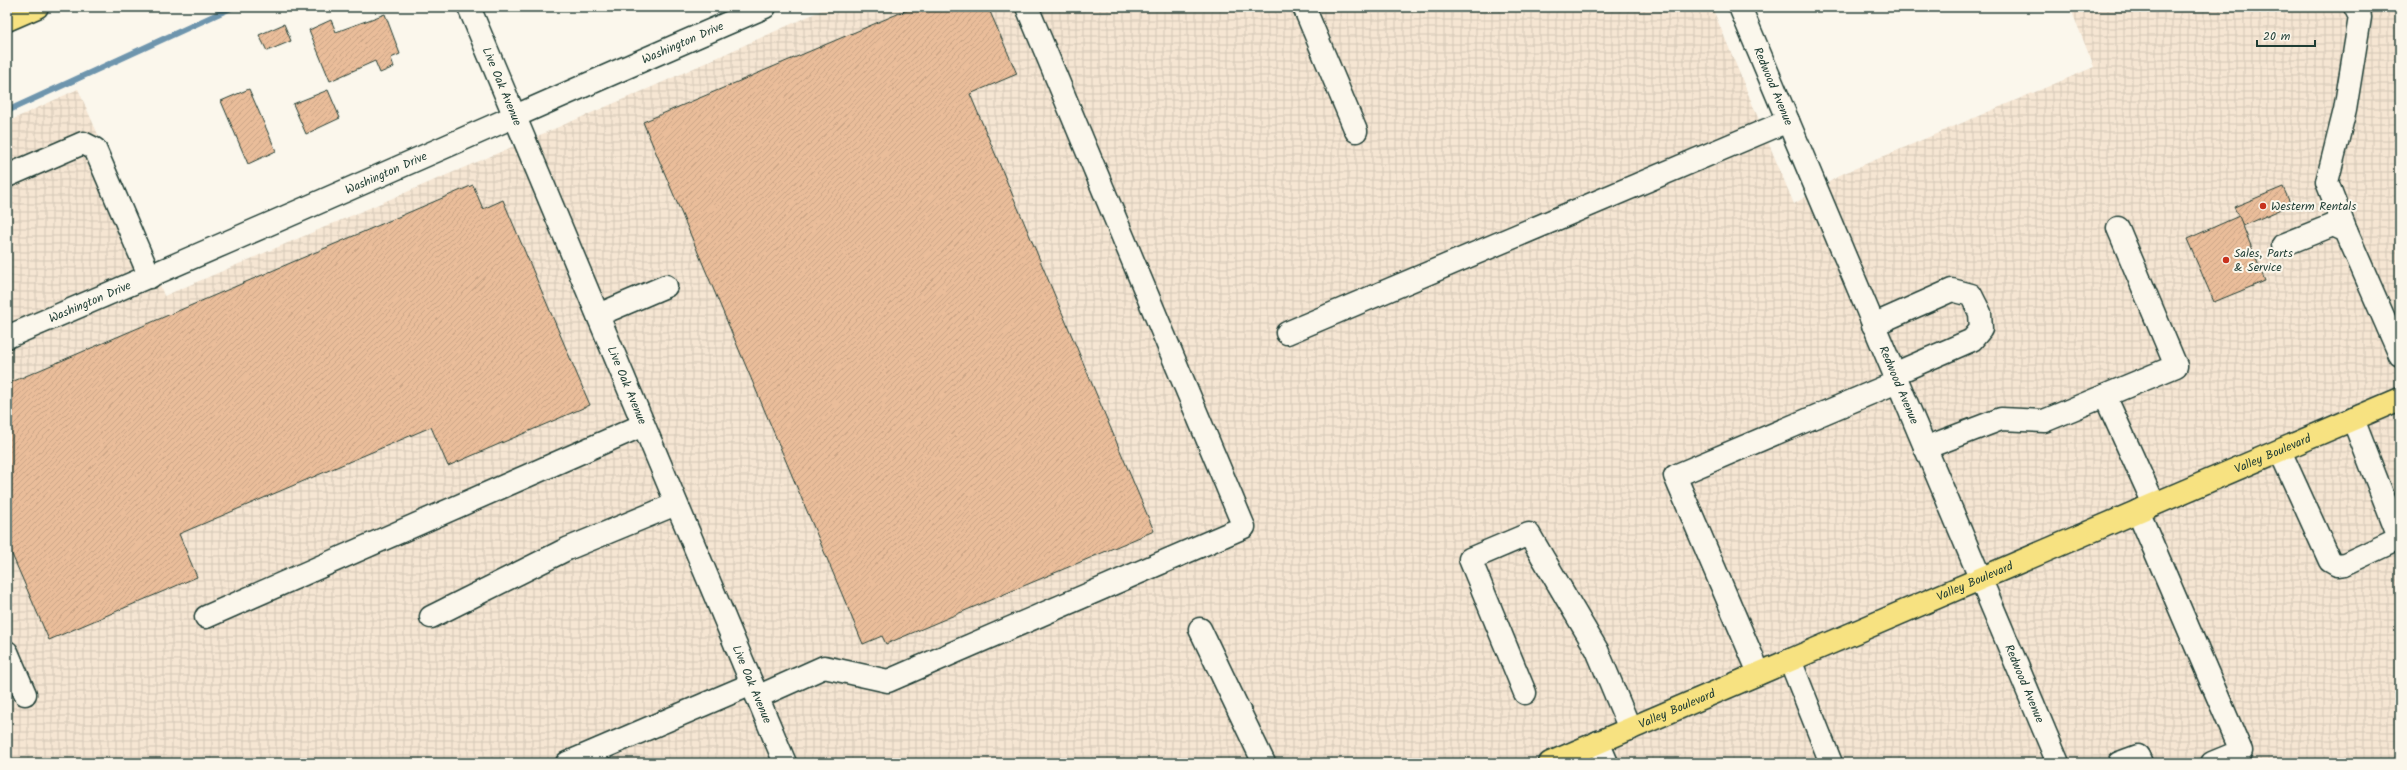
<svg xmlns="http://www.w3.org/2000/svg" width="2407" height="770" font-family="Kalam,sans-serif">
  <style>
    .industrial { fill: url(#industrial-grid) }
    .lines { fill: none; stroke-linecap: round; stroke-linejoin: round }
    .stream { stroke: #6e95ad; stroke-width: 6 }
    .building { fill: url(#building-hatch); stroke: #1f3d34 }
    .minor-casing { stroke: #1f3d34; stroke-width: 25 }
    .major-casing { stroke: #1f3d34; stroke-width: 25 }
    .highway-casing { stroke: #1f3d34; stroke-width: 25 }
    .minor { stroke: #fbf7ec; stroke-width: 22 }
    .major { stroke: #f7e281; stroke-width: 22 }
    .highway { stroke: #f7e281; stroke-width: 22 }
    .poi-dot { fill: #c8321e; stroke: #fbf7ec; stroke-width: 1.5 }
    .labels { text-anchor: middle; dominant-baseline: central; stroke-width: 4; stroke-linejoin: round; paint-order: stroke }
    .street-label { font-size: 12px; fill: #1f3d34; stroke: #fbf7ec }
    .poi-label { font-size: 12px; fill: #1f3d34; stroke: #fbf7ec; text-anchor: start }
  </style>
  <defs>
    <pattern id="industrial-grid" width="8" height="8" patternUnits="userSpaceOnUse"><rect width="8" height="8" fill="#f6e6d3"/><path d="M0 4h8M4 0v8" fill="none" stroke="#d2c6b6"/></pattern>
    <pattern id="building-hatch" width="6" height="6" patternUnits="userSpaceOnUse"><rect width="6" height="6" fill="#eabd9a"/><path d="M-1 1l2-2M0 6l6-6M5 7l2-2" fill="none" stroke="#c8a385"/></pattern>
  </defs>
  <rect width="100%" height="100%" fill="#fbf7ec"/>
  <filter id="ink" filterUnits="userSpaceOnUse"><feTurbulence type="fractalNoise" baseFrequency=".025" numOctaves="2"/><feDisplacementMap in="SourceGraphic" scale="8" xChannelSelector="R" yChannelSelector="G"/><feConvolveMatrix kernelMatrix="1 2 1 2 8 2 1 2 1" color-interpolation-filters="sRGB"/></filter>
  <g filter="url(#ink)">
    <polygon class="industrial" points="829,7 1712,7 1794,204 1842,174 2094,67 2070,7 2400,7 2400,763 7,763 7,122 78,89 144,239 164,296 652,87"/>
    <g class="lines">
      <polyline class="stream" points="7,111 233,7"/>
    </g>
    <g class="building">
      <polygon points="914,7 988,7 1017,74 970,94 1154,531 886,644 882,636 863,644 643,122"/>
      <polygon points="385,14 400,54 391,58 394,67 380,73 375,61 330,81 309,30 331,20 336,32"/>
      <polygon points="284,24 291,41 267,51 259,35"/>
      <polygon points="249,89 276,151 248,164 221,101"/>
      <polygon points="328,90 340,118 306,134 293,104"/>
      <polygon points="473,185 483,209 503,200 590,405 448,466 431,427 179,534 197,577 49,640 7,543 7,384"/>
      <polygon points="2283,187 2291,205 2243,226 2234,207"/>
      <polygon points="2239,216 2265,281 2214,302 2187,239"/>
    </g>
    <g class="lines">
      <defs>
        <g id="minor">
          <path id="s1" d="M469 7 785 763"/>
          <polyline points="1304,7 1356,131"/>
          <path id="s2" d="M1740 7 2058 763"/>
          <polyline points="7,176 83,143 95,149 150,277"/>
          <polyline points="2346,231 2327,182 2345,110 2360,17 2355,7"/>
          <polyline points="2283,245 2333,225 2346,231 2400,355"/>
          <polyline points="598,315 666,286"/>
          <polyline points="1873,325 1952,290 1971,295 1980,313 1981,329 1972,340 1894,374"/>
          <polyline points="1287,333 1788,121"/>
          <path id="s3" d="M7 337C261 230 512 116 765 7"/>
          <polyline points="2105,396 2154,504"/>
          <polyline points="1925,448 2001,419 2044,421 2176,366 2118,228"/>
          <polyline points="2280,451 2330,561 2337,565 2345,564 2394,541 2398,535 2353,419"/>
          <polyline points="2138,511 2241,751 2212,763"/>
          <polyline points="206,617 643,425"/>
          <polyline points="431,617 567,549 676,504"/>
          <polyline points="1200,629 1264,763"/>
          <polyline points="7,652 25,694"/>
          <polyline points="1790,660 1831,763"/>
          <polyline points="1759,673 1675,476 1897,382"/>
          <polyline points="1525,693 1470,559 1529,534 1597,650 1630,729"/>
          <polyline points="757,697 824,667 888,681 1244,527 1027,7"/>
          <polyline points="1598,742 1607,763"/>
          <polyline points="567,763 752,684"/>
          <polyline points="2119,763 2138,756 2141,763"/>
        </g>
        <g id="major">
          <path id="s4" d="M1550 763 2400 399"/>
        </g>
        <polyline id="highway" points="7,20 37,7"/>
      </defs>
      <use href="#minor" class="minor-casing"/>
      <use href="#major" class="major-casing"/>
      <use href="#highway" class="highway-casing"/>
      <use href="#minor" class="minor"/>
      <use href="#major" class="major"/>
      <use href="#highway" class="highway"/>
    </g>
  </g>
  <g class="poi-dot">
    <circle cx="2263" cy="206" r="4"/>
    <circle cx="2226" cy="260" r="4"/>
  </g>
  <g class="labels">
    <g class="street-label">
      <text stroke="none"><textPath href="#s3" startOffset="737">Washington Drive</textPath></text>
      <text stroke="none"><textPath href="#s1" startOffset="86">Live Oak Avenue</textPath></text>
      <text stroke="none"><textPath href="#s2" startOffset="86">Redwood Avenue</textPath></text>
      <text stroke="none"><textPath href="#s3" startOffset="413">Washington Drive</textPath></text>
      <text stroke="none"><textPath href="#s3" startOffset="90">Washington Drive</textPath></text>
      <text stroke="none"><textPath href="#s1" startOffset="410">Live Oak Avenue</textPath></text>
      <text stroke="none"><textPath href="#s2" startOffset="410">Redwood Avenue</textPath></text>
      <text stroke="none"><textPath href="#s4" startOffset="786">Valley Boulevard</textPath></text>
      <text stroke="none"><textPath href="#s4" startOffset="462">Valley Boulevard</textPath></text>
      <text stroke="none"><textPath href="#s1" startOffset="734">Live Oak Avenue</textPath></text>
      <text stroke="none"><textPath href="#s2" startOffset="734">Redwood Avenue</textPath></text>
      <text stroke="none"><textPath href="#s4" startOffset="138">Valley Boulevard</textPath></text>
    </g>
    <g class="poi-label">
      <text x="2271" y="206">Westerm Rentals</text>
      <text x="2234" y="253">Sales, Parts<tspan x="2234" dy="14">&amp; Service</tspan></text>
    </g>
  </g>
  <rect width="2407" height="770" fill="none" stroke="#fbf7ec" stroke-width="24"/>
  <rect x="12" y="12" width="2383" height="746" fill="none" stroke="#1f3d34" stroke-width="1.5" filter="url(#ink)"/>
  <path d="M2257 40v6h58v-6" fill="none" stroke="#1f3d34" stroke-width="2"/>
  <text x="2263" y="40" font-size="12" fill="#1f3d34" stroke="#fbf7ec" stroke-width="3" paint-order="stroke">20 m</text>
</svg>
